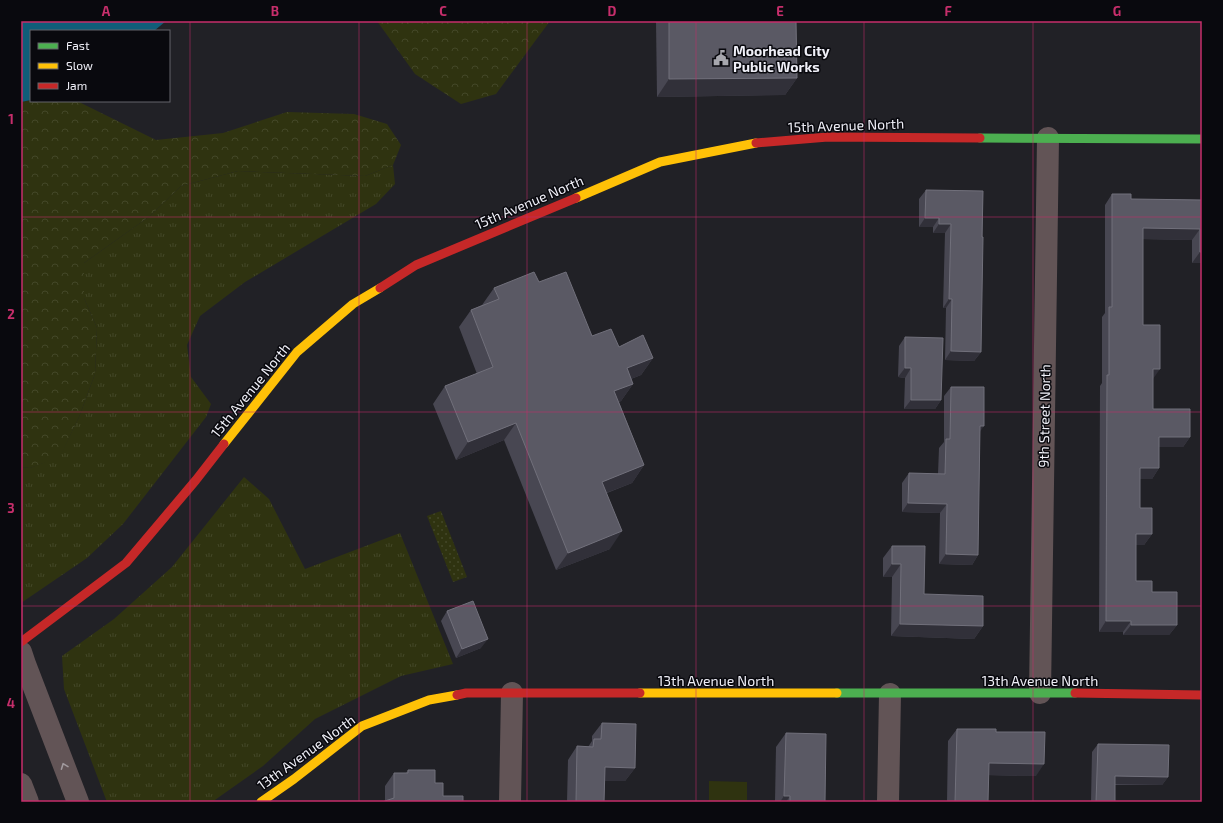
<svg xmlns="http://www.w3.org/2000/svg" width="1223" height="823" font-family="'Exo 2',sans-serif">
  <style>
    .grass { fill: url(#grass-tufts) }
    .forest { fill: url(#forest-crowns) }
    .park { fill: url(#park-dots) }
    .pitch { fill: #2f3310 }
    .water { fill: #0f5d79 }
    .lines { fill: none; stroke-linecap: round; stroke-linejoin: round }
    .street { stroke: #625456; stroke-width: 22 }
    .fast { stroke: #4caf50; stroke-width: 9 }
    .slow { stroke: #ffc107; stroke-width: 9 }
    .jam { stroke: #c62828; stroke-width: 9 }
    .wall { fill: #484752 }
    .shaded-wall { fill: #313039 }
    .building { fill: #5a5964; stroke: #71707b }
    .oneway { stroke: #a19a9e }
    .grid { fill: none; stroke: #c62e6b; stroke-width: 1; stroke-opacity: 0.55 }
    .labels { text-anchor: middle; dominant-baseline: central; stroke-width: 3; stroke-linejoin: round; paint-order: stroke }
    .poi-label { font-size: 14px; font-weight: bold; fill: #efeff7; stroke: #09090e; text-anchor: start }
    .street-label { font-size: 14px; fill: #efeff7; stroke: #09090e }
    .neatline { fill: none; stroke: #c62e6b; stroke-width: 1.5 }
    .grid-label { font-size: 13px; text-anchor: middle; font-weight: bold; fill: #c62e6b }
  </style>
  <defs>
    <pattern id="grass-tufts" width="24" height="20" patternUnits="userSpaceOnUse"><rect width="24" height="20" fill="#2f3310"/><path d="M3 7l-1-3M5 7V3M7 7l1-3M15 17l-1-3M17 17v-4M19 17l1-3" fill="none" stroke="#434728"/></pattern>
    <pattern id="forest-crowns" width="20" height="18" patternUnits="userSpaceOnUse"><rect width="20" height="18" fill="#2f3310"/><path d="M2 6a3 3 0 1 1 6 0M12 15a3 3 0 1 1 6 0" fill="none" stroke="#434728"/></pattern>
    <pattern id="park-dots" width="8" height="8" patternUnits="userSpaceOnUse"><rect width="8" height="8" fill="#2f3310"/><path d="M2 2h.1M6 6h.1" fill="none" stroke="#434728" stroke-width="1.8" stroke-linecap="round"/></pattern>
  </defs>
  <rect width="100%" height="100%" fill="#212126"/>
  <g class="grass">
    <polygon points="393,165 395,184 376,204 245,282 200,316 187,345 191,377 211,404 206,417 123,524 87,558 21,603 21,467 30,468 60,456 79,417 95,374 97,328 84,298 84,263 150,216 181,186 238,171 365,176"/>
    <polygon points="244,477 269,499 305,569 400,533 453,664 401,676 315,719 263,766 212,802 107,802 64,689 62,656 114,619 172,567"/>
  </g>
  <g class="forest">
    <polygon points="377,21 550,21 496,94 461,104 415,74"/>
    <polygon points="31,100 79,102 156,140 223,133 287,112 354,114 387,124 401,145 393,165 365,176 238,171 181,186 150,216 84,263 84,298 97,328 95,374 79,417 60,457 30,468 21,467 21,102"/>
  </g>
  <polygon class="park" points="441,511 467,577 453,582 427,516"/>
  <polygon class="pitch" points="709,781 747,782 747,802 709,802"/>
  <polygon class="water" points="21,21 166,21 154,31 31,31 31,100 21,102"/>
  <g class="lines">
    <g class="street">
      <polyline points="21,652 25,664 78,802"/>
      <polyline points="1040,693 1048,138"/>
      <polyline points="21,784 28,802"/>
      <polyline points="510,802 512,693"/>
      <polyline points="888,802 890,694"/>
    </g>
    <g class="fast">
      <polyline points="980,138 1202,139"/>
      <polyline points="837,693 1075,693"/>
    </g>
    <g class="slow">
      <polyline points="576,198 660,162 756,143"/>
      <polyline points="224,444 297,352 353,304 380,288"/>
      <polyline points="640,693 837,693"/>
      <polyline points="261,802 294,779 362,726 429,700 457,695"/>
    </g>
    <g class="jam">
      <polyline points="756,143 828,137 980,138"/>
      <polyline points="380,288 416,265 576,198"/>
      <polyline points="21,642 126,563 196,480 224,444"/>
      <polyline points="1075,693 1202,695"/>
      <polyline points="457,695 466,693 640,693"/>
    </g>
  </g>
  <g class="wall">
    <polygon points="656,21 796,21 797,78 785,95 657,97"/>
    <polygon points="926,190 983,191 981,352 974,361 945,360 946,308 943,308 945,233 933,233 933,227 919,227 919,199"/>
    <polygon points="1112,194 1131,199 1202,200 1202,263 1192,263 1192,240 1143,239 1143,325 1153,379 1153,409 1190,437 1183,447 1159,447 1159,468 1152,479 1140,479 1140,508 1152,534 1144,545 1136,545 1136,581 1152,592 1177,625 1169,635 1123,635 1123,632 1099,632 1100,386 1102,383 1102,317 1105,313 1105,205"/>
    <polygon points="539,282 592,336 619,347 653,358 641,375 631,379 633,384 621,401 619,402 644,465 632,483 607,493 610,549 556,570 504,440 456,460 433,404 445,386 477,374 459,327 471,310 482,305 494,288"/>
    <polygon points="905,337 941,400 935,409 904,409 905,378 898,377 899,346"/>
    <polygon points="951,387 980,432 978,555 972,565 939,564 940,513 902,512 902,483 909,473 938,474 939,448 944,442 944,396"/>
    <polygon points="892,546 924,594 983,626 974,639 891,636 892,577 883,577 883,558"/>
    <polygon points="447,611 481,648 456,658 441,621"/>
    <polygon points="602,723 635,768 625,781 605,781 604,802 567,802 568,760 577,746 588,747 592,741 592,736"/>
    <polygon points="957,729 1036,776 988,775 988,802 947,802 948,741"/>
    <polygon points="786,733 825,802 775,802 776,747"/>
    <polygon points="1098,744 1168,777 1162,785 1115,785 1115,802 1091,802 1092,752"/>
    <polygon points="408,770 435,783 443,796 385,801 385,786 394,773 406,773"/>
  </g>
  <g class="shaded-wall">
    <polygon points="797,78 785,95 657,97 669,79"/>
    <polygon points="925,218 939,218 933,227 919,227"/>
    <polygon points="939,224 951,224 945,233 933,233"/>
    <polygon points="1143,228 1200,229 1192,240 1136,239"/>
    <polygon points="1200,252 1202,252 1202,263 1192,263"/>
    <polygon points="949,299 952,299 946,308 943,308"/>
    <polygon points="951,351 981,352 974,361 945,360"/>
    <polygon points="653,358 641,375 615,385 627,368"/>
    <polygon points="905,368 911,368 905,378 898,377"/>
    <polygon points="1153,369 1160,369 1153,379"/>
    <polygon points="633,384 621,401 602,408 614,391"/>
    <polygon points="911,400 941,400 935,409 904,409"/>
    <polygon points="516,423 504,440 456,460 468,442"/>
    <polygon points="980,426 984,426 977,436"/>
    <polygon points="1159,437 1190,437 1183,447 1152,447"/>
    <polygon points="644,465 632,483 590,499 602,482"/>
    <polygon points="1140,468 1159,468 1152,479 1133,479"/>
    <polygon points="908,503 947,504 940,513 902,512"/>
    <polygon points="622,531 610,549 556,570 568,553"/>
    <polygon points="1136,534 1152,534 1144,545 1128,545"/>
    <polygon points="946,554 978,555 972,565 939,564"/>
    <polygon points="892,564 901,564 892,577 883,577"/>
    <polygon points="1106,621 1131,621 1123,632 1099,632"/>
    <polygon points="900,624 983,626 974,639 891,636"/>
    <polygon points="1131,625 1177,625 1169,635 1123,635"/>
    <polygon points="488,639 481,648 456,658 462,649"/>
    <polygon points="989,763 1044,764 1036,776 980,775"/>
    <polygon points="605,767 635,768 625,781 596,781"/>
    <polygon points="1115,776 1168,777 1162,785 1109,784"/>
    <polygon points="784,796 790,796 786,802 780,802"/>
  </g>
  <g class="building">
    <polygon points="669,21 796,21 797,78 669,79"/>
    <polygon points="926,190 983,191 982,237 983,237 981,352 951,351 952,299 949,299 951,224 939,224 939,218 925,218"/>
    <polygon points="1112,194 1131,194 1131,199 1202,200 1202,252 1200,252 1200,229 1143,228 1143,325 1160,325 1160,369 1153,369 1153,409 1190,409 1190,437 1159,437 1159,468 1140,468 1140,508 1152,508 1152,534 1136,534 1136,581 1152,581 1152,592 1177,592 1177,625 1131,625 1131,621 1106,621 1107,375 1109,375 1109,307 1112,307"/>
    <polygon points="534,272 539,282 566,272 592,336 611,329 619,347 643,335 653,358 627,368 633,384 614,391 644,465 602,482 622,531 568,553 516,423 468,442 445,386 493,367 471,310 499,299 494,288"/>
    <polygon points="905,337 943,338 941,400 911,400 911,368 905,368"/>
    <polygon points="951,387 984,387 984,426 980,426 978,555 946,554 947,504 908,503 909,473 945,474 946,439 950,439"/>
    <polygon points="892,546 925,546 924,594 983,596 983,626 900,624 901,564 892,564"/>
    <polygon points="473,601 488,639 462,649 447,611"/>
    <polygon points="602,723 636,724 635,768 605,767 604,802 576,802 577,746 593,747 594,739 601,739"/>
    <polygon points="957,729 996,729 996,732 1045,732 1044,764 989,763 988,802 955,802"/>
    <polygon points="786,733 826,734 825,802 790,802 790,796 784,796"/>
    <polygon points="1098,744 1169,745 1168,777 1115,776 1115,802 1096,802"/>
    <polygon points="408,770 435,770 435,783 443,783 443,796 463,796 463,802 382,802 394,798 394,773 408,773"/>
  </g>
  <defs><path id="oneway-chevron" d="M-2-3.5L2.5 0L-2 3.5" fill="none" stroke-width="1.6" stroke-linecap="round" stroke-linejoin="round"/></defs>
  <use class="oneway" href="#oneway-chevron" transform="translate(64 766) rotate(-111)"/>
  <path class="grid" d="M190 21V802M359 21V802M527 21V802M696 21V802M864 21V802M1033 21V802M21 217H1202M21 412H1202M21 606H1202"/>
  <defs>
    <symbol id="civic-bare" viewBox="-9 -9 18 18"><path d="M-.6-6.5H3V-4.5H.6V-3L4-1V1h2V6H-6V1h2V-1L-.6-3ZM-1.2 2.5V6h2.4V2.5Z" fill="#a7a7ae" stroke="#09090e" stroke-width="2.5" paint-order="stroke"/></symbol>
  </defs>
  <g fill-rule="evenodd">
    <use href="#civic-bare" x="710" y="47" width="22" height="22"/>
  </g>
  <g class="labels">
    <g class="poi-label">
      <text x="733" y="50">Moorhead City<tspan x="733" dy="16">Public Works</tspan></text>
    </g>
    <g class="street-label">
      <text transform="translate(846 125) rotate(-2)">15th Avenue North</text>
      <text transform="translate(529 202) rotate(-23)">15th Avenue North</text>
      <text transform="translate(250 390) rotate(-51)">15th Avenue North</text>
      <text transform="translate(1044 416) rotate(-89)">9th Street North</text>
      <text x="716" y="680">13th Avenue North</text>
      <text x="1040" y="680">13th Avenue North</text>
      <text transform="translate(306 752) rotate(-36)">13th Avenue North</text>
    </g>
  </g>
  <rect width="1223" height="823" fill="none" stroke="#09090e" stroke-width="44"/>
  <rect x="30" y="30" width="140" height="72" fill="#09090e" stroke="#65656b"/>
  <rect x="38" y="43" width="20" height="6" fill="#4caf50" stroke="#65656b"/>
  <text x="66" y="50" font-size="12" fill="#efeff7">Fast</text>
  <rect x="38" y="63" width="20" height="6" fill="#ffc107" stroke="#65656b"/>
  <text x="66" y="70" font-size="12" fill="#efeff7">Slow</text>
  <rect x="38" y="83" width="20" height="6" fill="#c62828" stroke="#65656b"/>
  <text x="66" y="90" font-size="12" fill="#efeff7">Jam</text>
  <rect x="22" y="22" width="1179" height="779" class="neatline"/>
  <g class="grid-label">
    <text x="106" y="16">A</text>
    <text x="275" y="16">B</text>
    <text x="443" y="16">C</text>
    <text x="612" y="16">D</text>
    <text x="780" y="16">E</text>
    <text x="948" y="16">F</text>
    <text x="1117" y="16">G</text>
    <text x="11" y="124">1</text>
    <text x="11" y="319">2</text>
    <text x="11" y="513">3</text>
    <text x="11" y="708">4</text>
  </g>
</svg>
